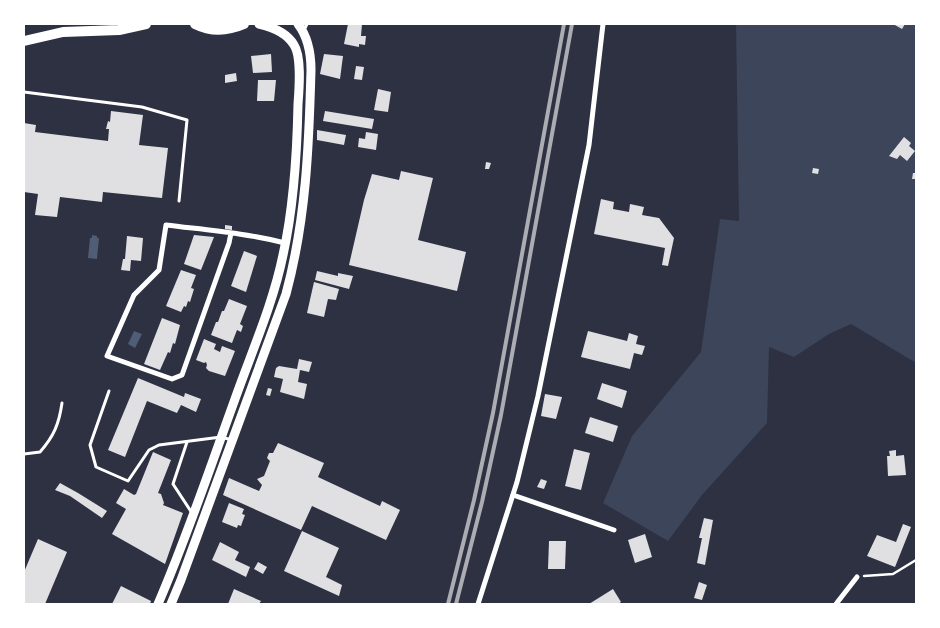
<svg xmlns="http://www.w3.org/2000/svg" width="940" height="628" font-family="Inter,sans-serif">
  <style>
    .green { fill: #3c4559 }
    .water { fill: #4f5d75 }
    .building { fill: #e0e0e3 }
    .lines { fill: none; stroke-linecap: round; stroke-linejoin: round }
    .path { stroke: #fff; stroke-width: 2.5 }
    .service { stroke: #fff; stroke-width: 3 }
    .minor { stroke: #fff; stroke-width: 5 }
    .secondary { stroke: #fff; stroke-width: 9 }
    .primary { stroke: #fff; stroke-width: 10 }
    .rail { stroke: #abadb3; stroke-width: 4 }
  </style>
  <rect width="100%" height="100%" fill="#2d3142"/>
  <polygon class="green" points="736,24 916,24 916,363 851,324 829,334 794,357 769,347 767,423 702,495 668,541 603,503 632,436 701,352 720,219 739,221"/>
  <g class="water">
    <polygon points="92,235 97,236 97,238 99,238 97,259 88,258 90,238 92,238"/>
    <polygon points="134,331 142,334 135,348 128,344"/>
  </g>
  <g class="building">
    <polygon points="348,24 362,24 361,36 366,36 365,45 359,44 359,47 344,44"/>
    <polygon points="893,24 905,24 902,29"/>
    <polygon points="271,54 272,72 253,73 251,56"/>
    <polygon points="324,54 343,56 340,79 320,74"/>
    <polygon points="356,66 364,67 362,80 354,79"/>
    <polygon points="236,73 237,81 225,83 225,75"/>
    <polygon points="258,80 276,80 274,101 257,101"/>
    <polygon points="378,89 391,92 388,112 374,110"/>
    <polygon points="111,111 143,115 139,145 168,148 162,198 103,192 102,202 60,197 57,217 35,215 38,194 24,192 24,123 36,125 35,132 108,141 109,129 106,129 108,121 110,122"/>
    <polygon points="325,111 374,119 372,129 323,121"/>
    <polygon points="317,130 346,135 344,145 317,140"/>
    <polygon points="366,132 378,134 376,150 358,147 359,138 365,139"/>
    <polygon points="904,137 911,143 909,146 915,151 907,161 900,155 897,159 889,156"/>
    <polygon points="486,162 491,163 489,169 485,169"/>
    <polygon points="813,168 819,169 818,174 812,173"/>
    <polygon points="401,171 433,178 418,240 466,252 457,291 349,265 364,200 372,174 399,180"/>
    <polygon points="913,173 916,173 916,179 912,179"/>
    <polygon points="601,199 614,202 613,209 629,212 630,204 644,207 642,215 659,218 674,238 668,266 662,265 665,248 594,234"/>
    <polygon points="225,225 232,226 232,230 225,229"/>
    <polygon points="194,235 214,237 201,270 184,264"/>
    <polygon points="127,236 143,238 141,261 131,260 130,271 121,270 123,259 125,259"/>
    <polygon points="244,251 257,256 246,292 231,286"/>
    <polygon points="181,270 196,275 191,288 194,289 190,302 188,301 186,307 184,306 181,312 166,306"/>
    <polygon points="317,271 338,276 338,273 353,276 349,289 315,280"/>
    <polygon points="314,282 339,289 336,300 328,299 324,317 307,313"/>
    <polygon points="229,299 247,306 240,324 243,326 241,332 237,330 232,343 211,335 216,322 218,322 222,311 224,311"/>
    <polygon points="162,318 180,325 175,344 173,343 170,353 168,352 160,370 144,364"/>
    <polygon points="588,331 627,341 629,333 638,336 636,344 645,346 642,355 634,353 630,369 581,357"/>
    <polygon points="204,339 216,344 214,349 220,352 222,346 235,351 225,376 209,371 206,368 207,365 206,362 204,363 196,360"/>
    <polygon points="299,359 312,362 309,372 300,370 298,382 307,384 304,399 280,392 283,379 274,377 276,368 279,366 297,369"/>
    <polygon points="138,378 184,397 185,393 201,399 196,412 181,405 177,413 147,401 125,457 108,450"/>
    <polygon points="602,383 627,391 622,408 597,399"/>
    <polygon points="268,388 272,389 270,396 266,395"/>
    <polygon points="545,394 562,397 556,419 541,416"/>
    <polygon points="590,417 618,426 613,442 585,433"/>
    <polygon points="278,443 324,463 318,477 380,506 382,501 400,510 386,540 312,506 301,530 223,495 229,478 259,491 262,485 257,479 264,476 270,461 267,458 269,453 273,453"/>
    <polygon points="574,449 590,453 581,490 565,486"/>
    <polygon points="896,450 896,456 904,455 906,475 888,476 887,456 890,456 889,451"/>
    <polygon points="153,452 171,460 158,493 161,494 164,503 163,505 183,513 165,564 112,534 126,509 116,503 124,489 134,495 136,494"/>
    <polygon points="541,479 547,481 544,489 537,487"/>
    <polygon points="60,483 78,493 107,511 102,518 70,496 55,490"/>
    <polygon points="229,503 244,509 242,514 245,515 242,523 241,526 238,525 237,528 222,522"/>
    <polygon points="704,518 713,520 705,565 697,563 702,538 699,538"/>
    <polygon points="903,524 911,527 895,567 867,556 877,535 896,542"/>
    <polygon points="302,531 339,548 326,577 342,585 339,596 284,571"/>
    <polygon points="645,534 652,557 635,563 628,540"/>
    <polygon points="38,539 67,552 45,604 24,604 24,572"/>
    <polygon points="549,541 566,541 565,569 548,569"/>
    <polygon points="220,542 239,552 235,560 250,567 246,577 212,560"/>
    <polygon points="258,562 267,567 263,574 254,569"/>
    <polygon points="699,582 707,585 702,600 694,598"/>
    <polygon points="121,586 151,601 150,604 112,604"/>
    <polygon points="234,589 261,601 259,604 228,604"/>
    <polygon points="613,589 621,602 618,604 589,604"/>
  </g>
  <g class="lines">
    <polyline class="path" points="864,576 893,574 916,560"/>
    <g class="service">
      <polyline points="304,30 307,24"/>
      <polyline points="24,92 142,107 187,120 179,201"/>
      <polyline points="109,391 90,445 96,467 128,481 149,450 159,445 221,437 232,440"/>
      <polyline points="187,442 173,484 192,513"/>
      <path d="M24 454 40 452C54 436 59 424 62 403"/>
    </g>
    <g class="minor">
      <path d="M231 233 229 243 182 375 172 379 107 356 134 295 159 270 166 225C206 230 246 233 285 243"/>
      <polyline points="513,495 614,530"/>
      <polyline points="478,604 517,482 538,396 589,145 603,24"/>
      <polyline points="836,604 857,577"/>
    </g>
    <g class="secondary">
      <path d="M158 604C187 537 210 468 235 399 252 351 273 304 283 255 294 206 297 155 298 104 299 90 302 57 294 45 287 33 272 27 259 24"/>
      <path d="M171 604 181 580 286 294C306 220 309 146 311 70 311 54 308 37 298 24"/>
    </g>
    <g class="primary">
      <path d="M195 24C211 32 228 31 244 24"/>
      <polyline points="24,41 63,32 119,30 146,24"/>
    </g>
    <g class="rail">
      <polyline points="448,604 474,500 493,413 564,24"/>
      <polyline points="456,604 482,502 501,415 572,24"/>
    </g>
  </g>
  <rect width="940" height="628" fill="none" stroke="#ffffff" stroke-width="50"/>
</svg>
